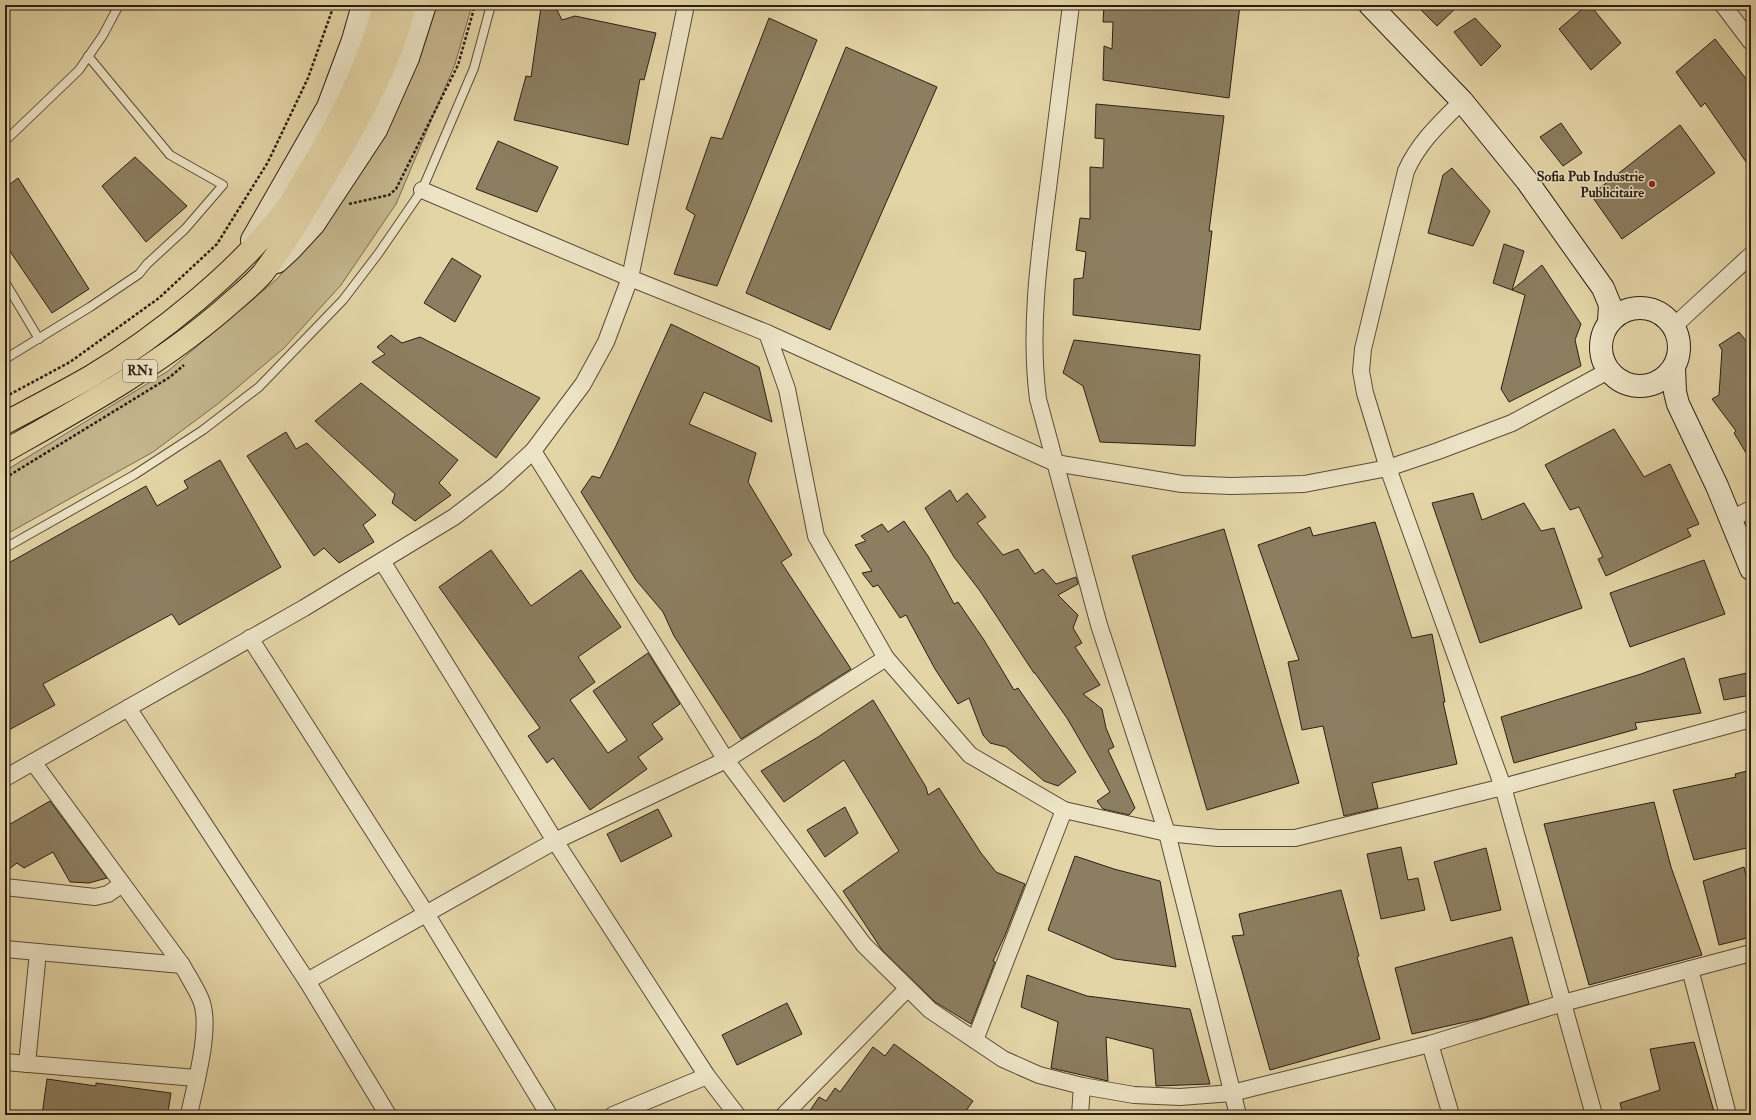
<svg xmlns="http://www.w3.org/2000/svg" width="1756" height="1120" font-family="'IM FELL Double Pica',serif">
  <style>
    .green { fill: #c5b68e; stroke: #786a50 }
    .building { fill: #8c7e60; stroke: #2c1f13 }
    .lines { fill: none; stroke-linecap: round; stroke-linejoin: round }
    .lane-casing { stroke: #5a4c38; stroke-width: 10 }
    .street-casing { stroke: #5a4c38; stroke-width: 18 }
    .secondary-casing { stroke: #2c1f13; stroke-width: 24 }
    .highway-casing { stroke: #2c1f13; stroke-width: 24 }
    .path { stroke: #2c1f13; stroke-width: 2.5; stroke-dasharray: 3 2; stroke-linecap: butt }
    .lane { stroke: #ede4c6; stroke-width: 8 }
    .street { stroke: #ede4c6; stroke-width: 16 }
    .secondary { stroke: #ede4c6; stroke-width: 22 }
    .highway { stroke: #e4d5a7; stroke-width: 22 }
    .poi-dot { fill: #8f2418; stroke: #ede4c6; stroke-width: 1.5 }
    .labels { text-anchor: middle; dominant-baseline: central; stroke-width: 3; stroke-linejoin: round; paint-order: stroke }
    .shield { fill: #ede4c6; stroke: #665a49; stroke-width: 1 }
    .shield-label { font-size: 13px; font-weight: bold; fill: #2c1f13 }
    .poi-label { font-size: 14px; font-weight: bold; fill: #2c1f13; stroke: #ede4c6; text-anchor: end }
  </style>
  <rect width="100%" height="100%" fill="#e4d5a7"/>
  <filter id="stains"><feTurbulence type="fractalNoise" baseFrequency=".005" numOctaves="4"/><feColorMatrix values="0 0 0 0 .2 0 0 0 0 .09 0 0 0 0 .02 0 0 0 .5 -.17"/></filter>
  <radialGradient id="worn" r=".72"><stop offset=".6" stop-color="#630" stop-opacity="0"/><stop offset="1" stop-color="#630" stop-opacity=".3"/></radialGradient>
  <polygon class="green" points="431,5 472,5 455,64 396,204 341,285 284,348 219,403 153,452 5,535 5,471 168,371 278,278 339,204"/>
  <g class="building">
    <polygon points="1104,5 1240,5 1229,98 1103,80 1104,46 1112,49 1113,22 1103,22"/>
    <polygon points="1416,5 1459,5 1437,26"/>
    <polygon points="1587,5 1590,5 1621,43 1591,70 1559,29"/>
    <polygon points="541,7 557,10 562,20 575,16 656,33 644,80 640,79 628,145 514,120 526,76 531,77"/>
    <polygon points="769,18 817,40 717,286 674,274 695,215 686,209 711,137 722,139"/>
    <polygon points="1475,18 1501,46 1481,66 1454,32"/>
    <polygon points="1715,39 1751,85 1751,169 1705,103 1701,107 1676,72"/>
    <polygon points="846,47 937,87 830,330 746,293"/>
    <polygon points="1096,104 1224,116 1209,231 1212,231 1200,330 1073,315 1074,279 1083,278 1086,252 1076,250 1080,218 1090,219 1090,167 1103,168 1104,139 1095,138"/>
    <polygon points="1561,123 1582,153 1563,166 1540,137"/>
    <polygon points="1680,125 1715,173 1622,239 1591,195"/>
    <polygon points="498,141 558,167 537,212 476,189"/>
    <polygon points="135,157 187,206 146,242 102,186"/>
    <polygon points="1452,168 1490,211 1473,246 1428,233 1443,175"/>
    <polygon points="18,178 89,289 52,313 5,244 5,188"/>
    <polygon points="1504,244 1524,251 1512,290 1493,283"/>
    <polygon points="452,258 481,276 455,322 424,303"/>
    <polygon points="1542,265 1581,324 1575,340 1581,366 1509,402 1501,389 1525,295 1512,290"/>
    <polygon points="671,324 759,367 772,422 704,392 689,424 756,453 748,482 792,555 781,562 851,669 741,739 674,636 663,612 636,580 581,492 592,476 600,478 615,448"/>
    <polygon points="1739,332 1751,347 1751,461 1734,433 1736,431 1712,399 1719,395 1722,350 1719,345"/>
    <polygon points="391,335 402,343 420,337 540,398 496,458 372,362 385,354 377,347"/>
    <polygon points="1074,340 1200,355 1195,446 1100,442 1083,386 1063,373"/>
    <polygon points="361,383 458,460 439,483 451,495 415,521 392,503 395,494 315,421"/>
    <polygon points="1614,429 1644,477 1670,464 1699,524 1687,529 1691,536 1606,576 1598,559 1603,557 1579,507 1570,510 1545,465"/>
    <polygon points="286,432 296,449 307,443 376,515 363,525 374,542 339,563 324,548 314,556 247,456"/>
    <polygon points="220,460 281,567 179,625 172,614 43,684 55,705 5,732 5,565 146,486 157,506 188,488 184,481"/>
    <polygon points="950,490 957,502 967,493 986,517 977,523 1003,555 1018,549 1035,574 1043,569 1056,584 1076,577 1078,584 1058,595 1078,615 1073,628 1082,643 1075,647 1100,685 1083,694 1102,709 1106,728 1114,747 1108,750 1135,808 1129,815 1103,809 1097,801 1110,792 1067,718 1035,673 1034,673 980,591 954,557 925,508"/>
    <polygon points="1473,493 1482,520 1524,503 1541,531 1554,528 1582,608 1480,643 1432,503"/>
    <polygon points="904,521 928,556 954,604 958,602 984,640 1014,690 1018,688 1076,772 1058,786 1044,781 1006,747 990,743 983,735 969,698 958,704 935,669 906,615 900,618 878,585 873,587 862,573 872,571 855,545 866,541 861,536 882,524 888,532"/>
    <polygon points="1375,522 1412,638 1432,634 1445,702 1443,702 1457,764 1372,783 1378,808 1344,816 1323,726 1302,730 1288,662 1299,660 1258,545 1310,527 1313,536"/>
    <polygon points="1224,529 1299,783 1207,810 1132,556"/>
    <polygon points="491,550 531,606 581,570 621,627 578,657 595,682 570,700 608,753 627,740 593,691 648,653 680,704 652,724 663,739 638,757 647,769 590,810 553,758 547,763 528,736 540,728 439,587"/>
    <polygon points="1704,560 1725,614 1630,647 1610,593"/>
    <polygon points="1684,658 1701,713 1635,723 1637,729 1514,763 1501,717 1641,674"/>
    <polygon points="1747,673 1751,684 1751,695 1724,700 1719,679"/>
    <polygon points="873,700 926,787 928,795 939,788 981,853 996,872 1025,884 1005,935 993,961 995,962 971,1024 935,1002 882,950 843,891 899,851 844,760 784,802 761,771 818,737"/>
    <polygon points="1751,770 1751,847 1694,860 1673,790 1736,777 1735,774"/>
    <polygon points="50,801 107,878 89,883 70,882 53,852 24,868 17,863 5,872 5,827"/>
    <polygon points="1654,802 1671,867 1702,955 1589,985 1544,824"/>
    <polygon points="845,807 858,833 825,857 807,830"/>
    <polygon points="658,809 672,836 621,862 607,834"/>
    <polygon points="1401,847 1408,880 1418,878 1425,910 1381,919 1367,854"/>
    <polygon points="1486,848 1501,910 1451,921 1434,862"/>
    <polygon points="1075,856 1114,869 1160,881 1176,967 1115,959 1048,930"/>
    <polygon points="1744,867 1751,896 1751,937 1719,945 1703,881"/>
    <polygon points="1341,890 1359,956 1357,957 1380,1039 1270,1070 1232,936 1244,935 1239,914"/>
    <polygon points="1512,937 1529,1004 1483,1018 1412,1034 1395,968"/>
    <polygon points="1027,975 1087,996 1190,1009 1210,1084 1156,1086 1153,1049 1106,1037 1108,1081 1051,1068 1058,1022 1021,1007"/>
    <polygon points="787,1003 802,1034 737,1065 722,1035"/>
    <polygon points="1694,1042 1715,1115 1623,1115 1620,1103 1660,1090 1650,1049"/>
    <polygon points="894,1044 973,1101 963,1115 807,1115 819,1097 826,1101 835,1088 840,1092 873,1047 885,1056"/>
    <polygon points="47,1079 96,1086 96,1083 171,1093 168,1112 164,1112 164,1115 42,1115"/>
  </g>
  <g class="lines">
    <defs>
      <g id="lane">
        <polyline points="5,141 79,70 103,35 119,5"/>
        <polyline points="5,282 39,339"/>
        <polyline points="5,359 90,307 139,274 147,264 185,229 223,185 170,155 88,56"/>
        <polyline points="5,548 134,475 203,430 259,387 343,300 378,254 422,190 474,68 491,5"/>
      </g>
      <g id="street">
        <path d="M1071 5C1063 66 1056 127 1048 188 1039 257 1029 329 1038 399L1099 625 1167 833 1238 1115"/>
        <polyline points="1723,5 1751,42"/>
        <path d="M1462 101C1440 123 1419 142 1406 171L1363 349 1361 371 1365 393 1388 468 1503 787 1594 1115"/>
        <polyline points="422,190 630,278 767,333 1055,463 1182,484 1231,486 1304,484 1388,468 1438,451 1512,423 1608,371"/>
        <polyline points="1674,326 1751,255"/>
        <polyline points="767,333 787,389 816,536 886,658 970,755 1064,810 1167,833 1218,838 1295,838 1503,787 1751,719"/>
        <polyline points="533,451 726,760 864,945 930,1010 1003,1059 1039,1075 1082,1086 1134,1095 1180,1097 1232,1093 1430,1044 1563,1003 1751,953"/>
        <polyline points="1731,519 1751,509"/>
        <polyline points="382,561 555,841 707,1076 737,1115"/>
        <polyline points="250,638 427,915 549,1115"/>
        <polyline points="128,708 307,981 388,1115"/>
        <path d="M33 762 182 965C188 976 196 988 201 1000 212 1028 195 1085 189 1115"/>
        <polyline points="5,778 304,608 454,517 497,484 533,451 583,384 606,342 630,278 686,5"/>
        <polyline points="5,887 95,897 108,894 122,884"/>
        <polyline points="5,949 182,965"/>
        <polyline points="1690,969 1728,1115"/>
        <polyline points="307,981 555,841 726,760 886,658"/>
        <polyline points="975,1040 1064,810"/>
        <polyline points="1430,1044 1451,1115"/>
        <polyline points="5,1062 196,1078"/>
        <polyline points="27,1064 38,952"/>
        <polyline points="613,1115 707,1076"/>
        <polyline points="784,1115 907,989"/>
        <polyline points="1080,1115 1082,1086"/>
      </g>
      <g id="secondary">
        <polyline points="1370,5 1462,101 1527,181 1603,288 1610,305 1609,322"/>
        <polyline points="252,240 328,107 353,40 363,5"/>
        <polyline points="277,262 290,250 314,224 376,130 408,58 425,5"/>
        <circle cx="1640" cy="347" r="39"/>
        <polyline points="1674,368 1675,392 1678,404 1717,486 1751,569"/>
      </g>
      <g id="highway">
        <path d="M5 423C33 408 62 393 90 377 157 337 242 269 288 206 300 188 310 169 321 151 348 105 371 57 384 5"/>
        <path d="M5 451C81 408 158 366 224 309 236 298 252 286 263 273 290 238 312 198 335 160 364 111 391 61 405 5"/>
      </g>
    </defs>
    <use href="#lane" class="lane-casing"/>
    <use href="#street" class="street-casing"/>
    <use href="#secondary" class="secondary-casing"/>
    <use href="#highway" class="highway-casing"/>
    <g class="path">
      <polyline points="349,204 389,195 396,189 458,65 475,5"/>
      <polyline points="5,397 70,362 159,298 217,244 268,162 308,78 334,5"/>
      <polyline points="5,478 170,377 184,365"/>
    </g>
    <use href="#lane" class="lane"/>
    <use href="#street" class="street"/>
    <use href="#secondary" class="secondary"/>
    <use href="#highway" class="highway"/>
  </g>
  <circle class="poi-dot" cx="1652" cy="184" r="4"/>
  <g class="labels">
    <rect class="shield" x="123" y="360" width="34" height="22" rx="3"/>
    <g class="shield-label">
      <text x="140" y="371">RN1</text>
    </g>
    <g class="poi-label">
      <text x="1644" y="176">Sofia Pub Industrie<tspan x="1644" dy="16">Publicitaire</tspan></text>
    </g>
  </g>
  <rect width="1756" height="1120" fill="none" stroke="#e4d5a7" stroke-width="20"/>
  <rect x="6" y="6" width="1744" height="1108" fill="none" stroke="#2c1f13" stroke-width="2"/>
  <rect x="10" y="10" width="1736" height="1100" fill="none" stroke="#2c1f13"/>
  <rect width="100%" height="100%" filter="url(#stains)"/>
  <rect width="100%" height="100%" fill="url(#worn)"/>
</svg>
